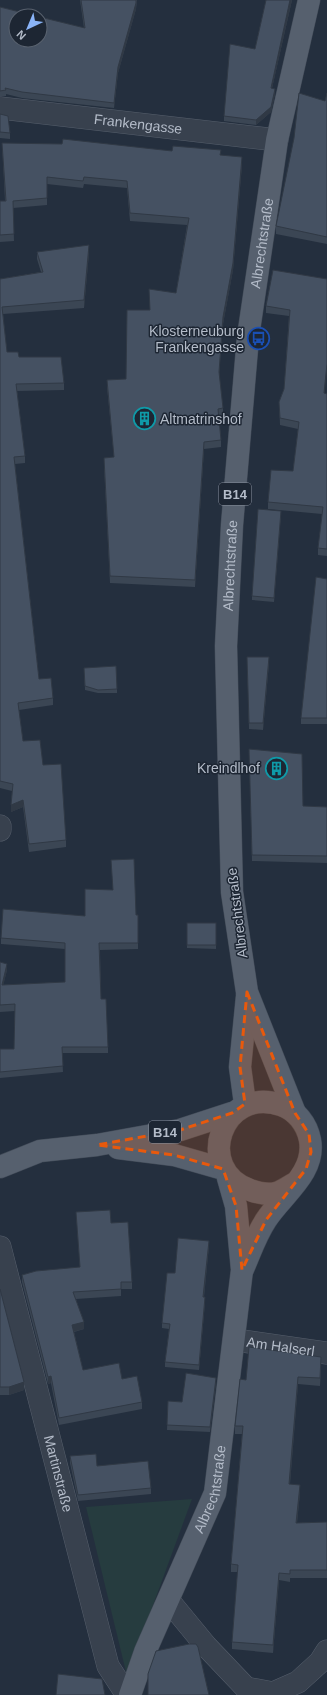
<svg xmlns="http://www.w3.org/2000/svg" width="327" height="1695" font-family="Arial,sans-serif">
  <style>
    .green { fill: #263c3f }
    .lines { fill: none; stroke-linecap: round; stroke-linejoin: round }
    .minor-casing { stroke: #565f6c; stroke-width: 23 }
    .major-casing { stroke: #414a57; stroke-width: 23 }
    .minor { stroke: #38414e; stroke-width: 22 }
    .major { stroke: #56606e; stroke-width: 22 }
    .wall { fill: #3b4654 }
    .shaded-wall { fill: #303945 }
    .building { fill: #455162; stroke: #303945 }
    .marked { fill: #e8590c; fill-opacity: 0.2; stroke: #e8590c; stroke-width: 3; stroke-dasharray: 8 5; stroke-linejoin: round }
    .labels { text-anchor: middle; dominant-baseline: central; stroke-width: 3; stroke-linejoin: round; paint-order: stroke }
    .shield { fill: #1d2633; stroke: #878f9c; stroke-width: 1 }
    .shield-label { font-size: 13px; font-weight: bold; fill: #b4bcc9 }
    .street-label { font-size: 14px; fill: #b4bcc9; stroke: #1d2633 }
    .poi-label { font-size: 14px; fill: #b4bcc9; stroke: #1d2633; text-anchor: end }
  </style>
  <rect width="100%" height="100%" fill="#242f3e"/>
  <polygon class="green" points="192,1499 127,1676 86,1507"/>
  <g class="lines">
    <defs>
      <g id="minor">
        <path id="s1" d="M0 108 277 140"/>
        <polyline points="0,826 0,830"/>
        <path id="s2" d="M0 1247 108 1666 127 1695"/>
        <path id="s3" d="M235 1340 327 1353"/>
        <polyline points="169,1601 206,1646 246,1688 273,1693 298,1682 320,1662 327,1651"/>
      </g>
      <g id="major">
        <polyline points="245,1104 240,1067 247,996"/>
        <path id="s4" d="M295 1113 247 992 232 892 226 646 232 525 248 337 277 140 309 0"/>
        <polyline points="118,1148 174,1155 223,1169"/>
        <polyline points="0,1167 40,1151 97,1145 180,1130 232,1113"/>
        <path d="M243 1269C250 1253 256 1235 266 1220 282 1195 316 1173 310 1140 307 1124 296 1110 281 1105 221 1085 193 1170 250 1190 258 1193 267 1195 276 1193 283 1191 289 1186 295 1183"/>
        <path id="s5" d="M130 1695 145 1652 215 1493 242 1270 236 1206 228 1178"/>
      </g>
    </defs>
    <use href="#minor" class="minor-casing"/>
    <use href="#major" class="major-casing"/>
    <use href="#minor" class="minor"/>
    <use href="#major" class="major"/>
  </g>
  <g class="wall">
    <polygon points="80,0 137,0 136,9 118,73 114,108 22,98 6,94 6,96 0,96 0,7 84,28"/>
    <polygon points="266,0 292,0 272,88 275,94 271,112 256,125 224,121 224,116 255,49"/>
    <polygon points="327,93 327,244 276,234 276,226 325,101"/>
    <polygon points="0,114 10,133 10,139 0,138"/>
    <polygon points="2,143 172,151 221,155 242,165 233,270 223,324 219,375 223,408 223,416 219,416 221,440 221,447 204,449 195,587 110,583 104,465 104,458 114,457 107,387 107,380 126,379 149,310 176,293 187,225 130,221 127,188 84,184 83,188 47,184 47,205 13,208 14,241 0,242 0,201 5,201"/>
    <polygon points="37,252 89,253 84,308 3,314 7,352 19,357 64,383 64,390 17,391 25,456 25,463 15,464 39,679 53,698 53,705 19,710 23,741 43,765 66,840 66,847 29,852 23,807 11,812 12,791 0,788 0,279 41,272 37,259"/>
    <polygon points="273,270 324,393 327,394 327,556 318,555 318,548 322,514 268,509 268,502 293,471 298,429 280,425 279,402 284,389 289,316 266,313 266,306"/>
    <polygon points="281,514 274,602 252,600 252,596"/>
    <polygon points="327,579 327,724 301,724 301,718"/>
    <polygon points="247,657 269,663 263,730 249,729"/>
    <polygon points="84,668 117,689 117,693 98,693 85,690"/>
    <polygon points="249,749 303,806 327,807 327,863 252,861"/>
    <polygon points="138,915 138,949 100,950 101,999 108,1047 108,1053 62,1053 63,1072 0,1078 0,1049 14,1049 15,1011 0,1012 0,962 7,970 3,985 65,982 65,949 1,944 1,938 85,916"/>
    <polygon points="187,923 216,923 216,949 187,948"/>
    <polygon points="76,1212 111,1223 132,1282 132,1289 121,1289 121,1296 76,1299 84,1329 74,1332 83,1370 122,1379 142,1402 142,1409 59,1425 51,1383 48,1384 22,1282 22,1275 80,1267"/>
    <polygon points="209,1246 204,1297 205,1302 199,1370 165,1367 165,1362 169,1329 162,1328 162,1323 175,1273"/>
    <polygon points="0,1289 24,1390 9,1395 0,1395"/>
    <polygon points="321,1365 320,1386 298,1384 290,1484 300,1493 297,1523 327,1522 327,1578 290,1578 290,1582 279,1580 273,1653 232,1649 232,1642 238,1572 231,1572 231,1564 242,1434 235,1434 235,1426 246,1380"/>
    <polygon points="216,1383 210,1432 167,1430 168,1401 182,1402"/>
    <polygon points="70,1456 151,1488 151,1494 78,1501 70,1463"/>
  </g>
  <g class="shaded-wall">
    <polygon points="136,0 136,9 118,73 114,108 114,103 118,67"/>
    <polygon points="290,0 292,0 271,93 271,88"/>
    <polygon points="275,89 275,94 271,112 256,125 256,120"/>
    <polygon points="242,157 242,165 233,270 223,324 219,379 223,317"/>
    <polygon points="89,245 89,253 84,308 84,300"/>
    <polygon points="327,364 327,371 324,400 324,393"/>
    <polygon points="204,442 204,449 195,587 195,580"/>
    <polygon points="269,657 269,663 263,730 263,723"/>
    <polygon points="23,800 23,807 11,812 11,805"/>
    <polygon points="7,964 7,970 2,991 2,985"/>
    <polygon points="209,1241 209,1246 203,1302 203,1297"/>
    <polygon points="205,1297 205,1302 199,1370 199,1365"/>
    <polygon points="84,1322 84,1329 72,1332 72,1325"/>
    <polygon points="321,1357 321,1365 320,1386 320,1378"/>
    <polygon points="51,1376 51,1383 48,1384 48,1377"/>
    <polygon points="298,1377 298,1384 289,1492 289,1484"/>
    <polygon points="216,1378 216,1383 210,1432 210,1427"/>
    <polygon points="24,1382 24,1390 9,1395 9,1387"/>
    <polygon points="300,1485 300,1493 296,1530 296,1523"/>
    <polygon points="279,1573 279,1580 273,1653 273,1645"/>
  </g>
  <g class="building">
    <polygon points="81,0 136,0 136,3 118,67 114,103 22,92 5,88 6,90 0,91 0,7 36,16 16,16 16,40 40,40 40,17 85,28"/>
    <polygon points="266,0 290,0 271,88 275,89 271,107 256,120 224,116 230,44 255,49"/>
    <polygon points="299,93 325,101 327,93 327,237 276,226 294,138"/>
    <polygon points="0,114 8,116 10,133 0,132"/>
    <polygon points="63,139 172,151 173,146 221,150 220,155 242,157 233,263 223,317 219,372 223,408 218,409 221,440 204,442 195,580 110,576 104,458 114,457 107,380 126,379 127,310 150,310 149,289 176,293 189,218 130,213 127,181 84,177 83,181 47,177 47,198 13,201 14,234 0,235 0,201 6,201 2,143 62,144"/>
    <polygon points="89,245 84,300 2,307 7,352 18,352 19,357 61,357 64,383 16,384 25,456 14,457 39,679 51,678 53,698 18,703 23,741 40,740 43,765 61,764 66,840 29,844 23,800 11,805 13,784 0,781 0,279 43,272 37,252"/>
    <polygon points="273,270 327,279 327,364 324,393 327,394 327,549 318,548 323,507 268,502 271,470 293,471 299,422 280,418 279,402 284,389 290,310 266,306"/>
    <polygon points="258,509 281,511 274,598 252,596"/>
    <polygon points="316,577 327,579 327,718 301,718"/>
    <polygon points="247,657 269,657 263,723 249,723"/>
    <polygon points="116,666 117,689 98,690 85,686 84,668"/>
    <polygon points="249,749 302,754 303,806 327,807 327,856 252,855"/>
    <polygon points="134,859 136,915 138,915 138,943 99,943 101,999 106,999 108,1047 62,1047 63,1066 0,1072 0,1049 14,1049 15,1004 0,1005 0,962 7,964 2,985 65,982 65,943 1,938 3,909 85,916 85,889 113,890 111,860"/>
    <rect x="187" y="923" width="29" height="22"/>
    <polygon points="110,1210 111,1223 128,1222 132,1282 121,1282 121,1289 73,1292 84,1322 72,1325 83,1370 119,1363 122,1379 137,1376 142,1402 59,1418 51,1376 48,1377 22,1275 36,1271 80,1267 76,1212"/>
    <polygon points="178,1238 209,1241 203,1297 205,1297 199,1365 165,1362 170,1324 162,1323 167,1273 175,1273"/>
    <polygon points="0,1289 24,1382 9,1387 0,1387"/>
    <polygon points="249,1347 321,1357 320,1378 298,1377 289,1484 300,1485 296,1523 327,1522 327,1570 290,1570 290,1574 279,1573 273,1645 232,1642 238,1565 231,1564 243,1426 235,1426 240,1379 246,1380"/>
    <polygon points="186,1373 216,1378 210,1427 167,1425 168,1401 182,1402"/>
    <polygon points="96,1454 97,1466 148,1461 151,1488 78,1495 70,1456"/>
    <polygon points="189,1644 196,1644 198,1647 209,1695 148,1695 148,1674 156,1651"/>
    <polygon points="58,1674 102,1679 105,1695 56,1695"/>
  </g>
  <path class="marked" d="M247 992 295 1113 309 1134 311 1152 306 1169 266 1220 242 1270 236 1206 223 1169 174 1155 97 1145 180 1130 232 1113 245 1104 240 1067Z"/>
  <defs>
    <symbol id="bus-ring" viewBox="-11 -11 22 22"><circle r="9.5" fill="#1d2633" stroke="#1a4fb4" stroke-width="1.5"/><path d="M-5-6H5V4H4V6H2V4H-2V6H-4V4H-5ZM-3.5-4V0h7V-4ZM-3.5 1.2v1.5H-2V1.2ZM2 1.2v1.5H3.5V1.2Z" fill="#1a4fb4"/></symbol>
    <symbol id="building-ring" viewBox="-11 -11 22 22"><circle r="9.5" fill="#1d2633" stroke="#0f9aa8" stroke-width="1.5"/><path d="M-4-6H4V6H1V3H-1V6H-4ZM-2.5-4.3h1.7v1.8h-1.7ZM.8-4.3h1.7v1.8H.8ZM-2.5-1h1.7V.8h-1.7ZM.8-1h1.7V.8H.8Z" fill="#0f9aa8"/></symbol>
  </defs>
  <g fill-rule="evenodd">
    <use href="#bus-ring" x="246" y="326" width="25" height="25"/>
    <use href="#building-ring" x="132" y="406" width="25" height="25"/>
    <use href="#building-ring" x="264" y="756" width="25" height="25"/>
  </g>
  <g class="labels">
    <g class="shield">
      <rect x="219" y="483" width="32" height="22" rx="3"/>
      <rect x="149" y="1121" width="32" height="22" rx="3"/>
    </g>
    <g class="shield-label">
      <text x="235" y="494">B14</text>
      <text x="165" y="1132">B14</text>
    </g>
    <g class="street-label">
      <text stroke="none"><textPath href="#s1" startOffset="139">Frankengasse</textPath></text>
      <text stroke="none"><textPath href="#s4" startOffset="882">Albrechtstraße</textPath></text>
      <text stroke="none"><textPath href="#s4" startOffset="558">Albrechtstraße</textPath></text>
      <text transform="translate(237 913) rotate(-97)">Albrechtstraße</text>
      <text stroke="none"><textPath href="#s3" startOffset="46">Am Halserl</textPath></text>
      <text stroke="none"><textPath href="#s2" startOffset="234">Martinstraße</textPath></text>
      <text stroke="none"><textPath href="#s5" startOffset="222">Albrechtstraße</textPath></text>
    </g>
    <g class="poi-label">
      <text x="244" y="331">Klosterneuburg<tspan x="244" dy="16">Frankengasse</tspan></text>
      <text x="160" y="419" text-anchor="start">Altmatrinshof</text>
      <text x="260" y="768">Kreindlhof</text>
    </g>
  </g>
  <g transform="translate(28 28) rotate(224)"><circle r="19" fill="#1d2633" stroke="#59626f"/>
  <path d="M0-3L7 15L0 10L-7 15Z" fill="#8ab4f8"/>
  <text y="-6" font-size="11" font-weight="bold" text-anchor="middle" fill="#b4bcc9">N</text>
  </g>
</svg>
